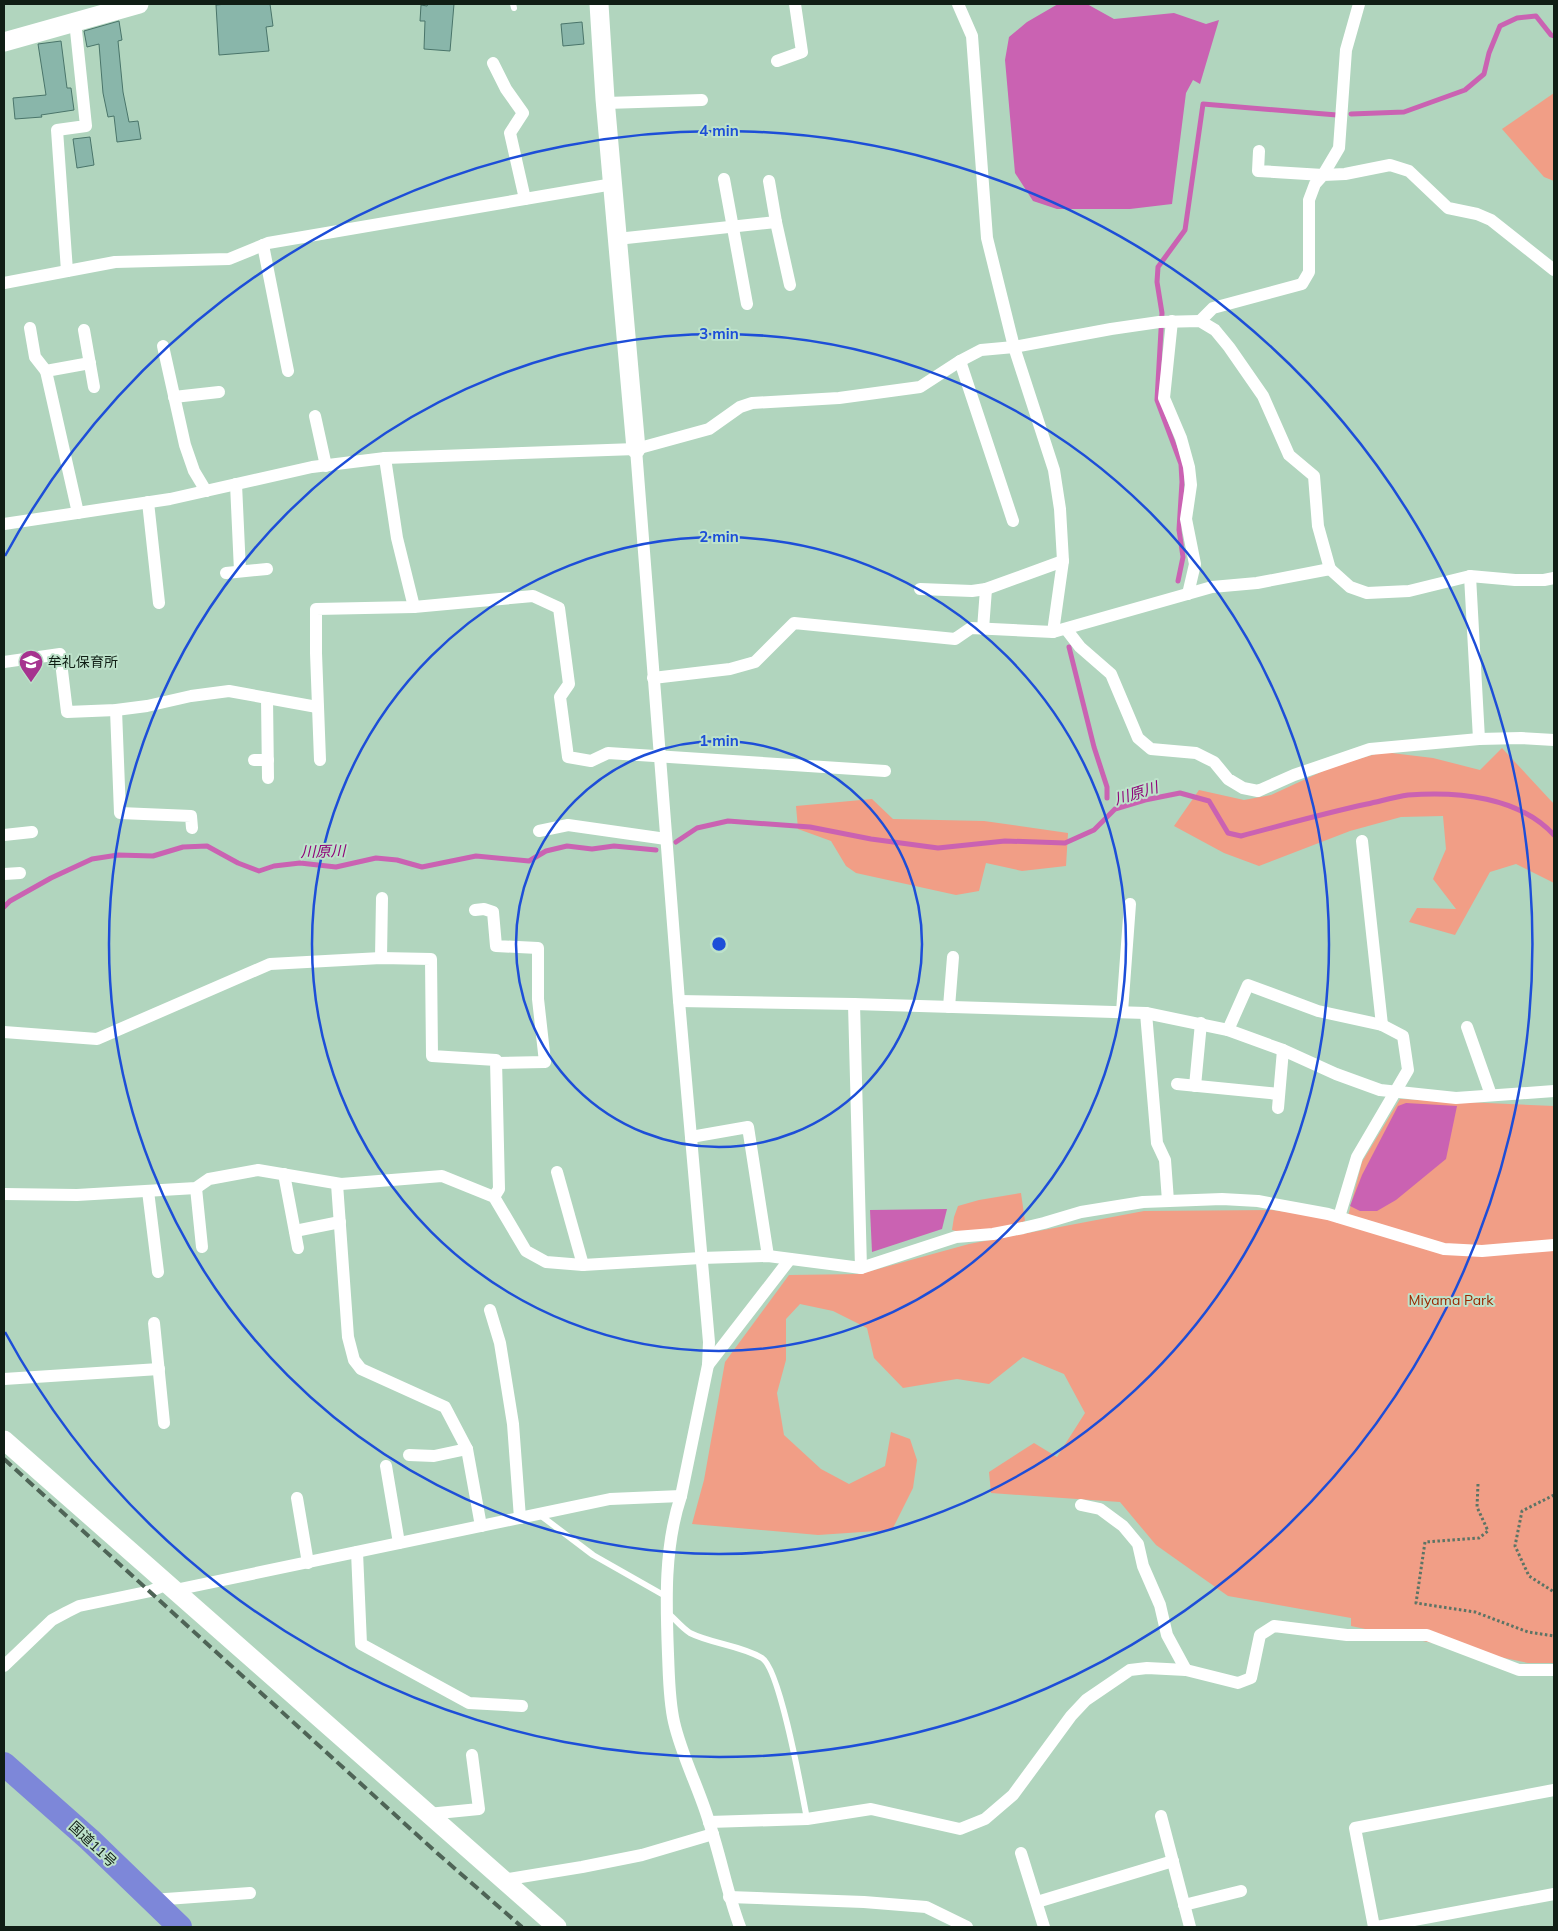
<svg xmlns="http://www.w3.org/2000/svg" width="1558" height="1931" font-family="Mulish,'Noto Sans JP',sans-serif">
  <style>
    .green { fill: #f19e86 }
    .water { fill: #ca62b2 }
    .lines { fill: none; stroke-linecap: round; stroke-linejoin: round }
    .stream { stroke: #ca62b2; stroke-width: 5 }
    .building { fill: #89b6aa; stroke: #4a756a }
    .path { stroke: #5c7465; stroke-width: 3; stroke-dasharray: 2.5 2.5; stroke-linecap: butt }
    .lane { stroke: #fff; stroke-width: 6 }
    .street { stroke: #fff; stroke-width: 12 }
    .secondary { stroke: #fff; stroke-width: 19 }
    .highway { stroke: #7d87d9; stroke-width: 24 }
    .rail { stroke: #4e6456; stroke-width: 4; stroke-dasharray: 10 5; stroke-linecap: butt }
    .ring { fill: none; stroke: #1d4ed8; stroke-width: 2.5 }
    .labels { text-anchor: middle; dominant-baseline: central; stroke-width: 4; stroke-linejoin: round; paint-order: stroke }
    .poi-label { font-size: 14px; fill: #101e15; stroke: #bde2ca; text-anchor: start }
    .park-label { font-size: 14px; fill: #982800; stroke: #bde2ca }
    .street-label { font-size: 14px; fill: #101e15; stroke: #bde2ca }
    .water-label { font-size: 15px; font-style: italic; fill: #8e0278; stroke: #bde2ca }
    .centre { fill: #1d4ed8; stroke: #bde2ca; stroke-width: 2.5 }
    .ring-label { font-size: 15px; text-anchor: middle; font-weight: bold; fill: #1d4ed8; stroke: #bde2ca; stroke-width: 4; stroke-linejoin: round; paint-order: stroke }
  </style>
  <rect width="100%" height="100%" fill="#b1d5be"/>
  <g class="green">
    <polygon points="1554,93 1554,181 1544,177 1502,129"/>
    <polygon points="1502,748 1554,804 1554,883 1516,864 1490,872 1455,935 1409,922 1417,908 1456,909 1433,879 1446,849 1443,816 1401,817 1350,831 1259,866 1224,853 1174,826 1199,790 1244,800 1271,795 1334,766 1383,752 1433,758 1480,770"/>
    <polygon points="872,799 893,819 984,821 1068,833 1066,866 1022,871 986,863 979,891 956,895 856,873 846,866 831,841 798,829 796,806"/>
    <polygon points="1400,1099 1554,1106 1554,1663 1528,1663 1351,1626 1351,1618 1228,1596 1156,1545 1120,1502 991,1493 989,1472 1034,1443 1057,1457 1085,1413 1064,1374 1023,1357 989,1384 957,1379 903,1388 874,1358 867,1328 833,1311 800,1304 786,1319 786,1360 777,1393 784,1435 821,1469 849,1484 885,1466 891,1432 910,1439 917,1460 913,1488 892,1530 818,1535 692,1524 704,1480 725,1362 789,1275 860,1274 969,1244 1144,1211 1272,1210 1347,1220 1362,1162"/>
    <path d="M1021 1193 1025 1221C1002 1227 976 1237 952 1230L954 1217 958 1206 979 1200Z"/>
  </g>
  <g class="water">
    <polygon points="1058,4 1087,4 1114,19 1174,13 1206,24 1219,20 1200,84 1193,80 1186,93 1172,204 1130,209 1057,209 1033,201 1015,173 1005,60 1009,37 1027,22"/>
    <polygon points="1406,1103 1457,1106 1446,1159 1396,1200 1377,1211 1360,1211 1350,1206 1362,1175 1398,1106"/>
    <polygon points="947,1209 942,1229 872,1252 870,1210"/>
  </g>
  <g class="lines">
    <g class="stream">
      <polyline points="1351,114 1404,112 1465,90 1484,74 1489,53 1500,26 1517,18 1536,16 1551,35 1554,36"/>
      <polyline points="1178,581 1183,557 1179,530 1182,482 1181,464 1157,400 1162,313 1157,282 1158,267 1185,230 1203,104 1337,115"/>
      <polyline points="1069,647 1094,747 1107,787 1107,798"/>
      <path d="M676 842 697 828 728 821 810 827 871 839 938 848 1005 841 1065 843 1094 830 1115 809 1145 800 1180 793 1209 801 1228 833 1241 836C1283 825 1325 813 1367 804 1381 801 1395 797 1408 795 1458 791 1519 797 1554 835"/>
      <polyline points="4,907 10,901 51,878 92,859 118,855 153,856 183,847 207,846 238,863 259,871 274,866 300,863 336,867 376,858 397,860 422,867 476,856 529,861 546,851 567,846 592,849 614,846 656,850"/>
    </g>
  </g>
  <g class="building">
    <polygon points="227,4 270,4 273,26 266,27 269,51 219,55 216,5"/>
    <polygon points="428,4 454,4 450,51 424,49 425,21 420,21 421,5 427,6"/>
    <polygon points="119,21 122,40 118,41 123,92 129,122 138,121 141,139 117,142 114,116 108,117 103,93 99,44 87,47 84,31"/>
    <polygon points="582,22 584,44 563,46 561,24"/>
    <polygon points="61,41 67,88 71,88 74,110 41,115 42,117 15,119 13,98 46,95 38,44"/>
    <polygon points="90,137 94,165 77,168 73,139"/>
  </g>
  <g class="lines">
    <g class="path">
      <polyline points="1478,1484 1477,1507 1488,1531 1479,1538 1425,1542 1416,1603 1475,1612 1528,1632 1554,1636"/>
      <polyline points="1554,1495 1522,1511 1515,1546 1529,1576 1554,1592"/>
    </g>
    <g class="lane">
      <polyline points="513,4 514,8"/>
      <polyline points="540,1515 593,1555 667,1597"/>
      <path d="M667 1612C674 1618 682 1628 690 1633 712 1644 740 1645 762 1658 780 1669 802 1793 807 1819"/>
    </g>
    <g class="street">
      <polyline points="958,4 972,36 987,238 1014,347 1054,470 1060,509 1063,561 1053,632"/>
      <polyline points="777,61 802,52 795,4"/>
      <polyline points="493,63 506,89 523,113 510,133 525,199"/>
      <polyline points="606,103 702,100"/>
      <polyline points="1259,151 1258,171 1323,175 1339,148 1346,50 1359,4"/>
      <polyline points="724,179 747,304"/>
      <polyline points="769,181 776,222 790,285"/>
      <polyline points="617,239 776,222"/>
      <polyline points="263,245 288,371"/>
      <polyline points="67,271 57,130 86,126 75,21"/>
      <polyline points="4,283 115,262 229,259 268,243 613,184"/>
      <polyline points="1172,321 1164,398 1181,438 1189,467 1191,485 1186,519 1195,564 1188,594"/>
      <polyline points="1200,321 1213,308 1302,284 1309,272 1309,200 1315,184 1323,175 1345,174 1390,165 1409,171 1448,208 1477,214 1491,220 1554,270"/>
      <polyline points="30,328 35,357 46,371"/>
      <polyline points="84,330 94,387"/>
      <polyline points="163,346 185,445 194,471 206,491"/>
      <polyline points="960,361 1013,521"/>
      <polyline points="174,397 219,392"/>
      <polyline points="315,416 326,466"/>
      <path d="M636 449 679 1001 709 1342 708 1365 681 1496C664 1547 666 1602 668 1654 669 1677 669 1700 674 1722 682 1757 699 1788 709 1822 721 1857 727 1893 740 1927"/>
      <polyline points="385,458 397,538 414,607"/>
      <polyline points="236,484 240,571"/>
      <polyline points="148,502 159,603"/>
      <polyline points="78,513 46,371 90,363"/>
      <polyline points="4,524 170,499 312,467 385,458 636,449 709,429 740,407 752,403 839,398 920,387 960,361 981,350 1014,347 1111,329 1159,322 1200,321 1215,330 1229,347 1263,396 1289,455 1314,476 1318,526 1330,569"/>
      <polyline points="226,573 267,569"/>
      <polyline points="1470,576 1479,739"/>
      <polyline points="920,589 972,591 986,589 1063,561"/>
      <polyline points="983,629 986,589"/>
      <polyline points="1066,629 1080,647 1111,674 1138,738 1151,749 1196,753 1214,762 1228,779 1243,788 1258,791 1294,775 1370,749 1479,739 1521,738 1554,740"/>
      <polyline points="4,662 60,654 67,712 116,710 147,706 191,696 229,691 317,707"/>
      <polyline points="653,678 730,669 755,662 794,623 955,639 971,628 1053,632 1212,587 1257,583 1330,569 1350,587 1367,593 1409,591 1470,576 1515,580 1544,580 1554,578"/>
      <polyline points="267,698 268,778"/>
      <polyline points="116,710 120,813 191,816 192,828"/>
      <polyline points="254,760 268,760"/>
      <polyline points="320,760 316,653 316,609 414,607 533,596 559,608 569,684 560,697 568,757 591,761 608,753 885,771"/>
      <polyline points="539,831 568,825 666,839"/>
      <polyline points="4,835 32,832"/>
      <polyline points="1362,841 1382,1025"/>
      <polyline points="4,874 20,873"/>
      <polyline points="475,910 484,909 493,912 496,946 538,948 538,999 545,1062 496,1063"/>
      <polyline points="381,958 382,898"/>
      <polyline points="679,1001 854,1004 1146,1013 1228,1030 1283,1050 1336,1074 1380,1090 1456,1098 1554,1091"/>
      <polyline points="854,1004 861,1268"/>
      <polyline points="949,1007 953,957"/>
      <polyline points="1122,1012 1130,904"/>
      <polyline points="1146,1013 1157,1143 1165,1160 1168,1201"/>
      <polyline points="1467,1027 1491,1095"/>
      <polyline points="1228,1030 1248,985 1318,1011 1382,1025 1403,1036 1408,1070 1357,1157 1339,1217"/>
      <polyline points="4,1032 97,1039 270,964 381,958 431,959 432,1056 496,1060 499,1189 494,1197"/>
      <polyline points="1177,1084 1279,1094"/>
      <polyline points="1195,1086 1201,1023"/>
      <polyline points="1278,1108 1283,1050"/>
      <polyline points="691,1137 748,1127 768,1256"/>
      <polyline points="557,1172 583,1265"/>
      <polyline points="284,1174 298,1248"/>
      <polyline points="337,1184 348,1337 354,1360 361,1369 445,1407 467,1449 481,1526"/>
      <polyline points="196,1188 202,1247"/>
      <polyline points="148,1191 158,1272"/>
      <polyline points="4,1194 77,1195 196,1188 209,1179 258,1170 341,1184 442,1176 494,1197 526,1251 546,1262 583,1265 701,1258 768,1256 861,1268 956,1237 993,1234 1023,1228 1044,1223 1081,1212 1143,1202 1222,1199 1258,1201 1328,1214 1444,1249 1482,1251 1554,1245"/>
      <polyline points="295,1231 340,1222"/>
      <polyline points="490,1310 500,1343 513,1424 520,1518"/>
      <polyline points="154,1323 164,1423"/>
      <polyline points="708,1365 790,1259"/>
      <polyline points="4,1379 159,1369"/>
      <polyline points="409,1455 434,1456 467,1449"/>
      <polyline points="386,1466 399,1543"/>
      <polyline points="297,1498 308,1563"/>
      <polyline points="1081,1505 1100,1509 1123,1526 1138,1544 1143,1566 1160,1605 1167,1635 1186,1670"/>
      <polyline points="357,1552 361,1644 469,1703 522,1706"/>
      <polyline points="175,1590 610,1499 681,1496"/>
      <polyline points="4,1666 52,1620 67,1612 79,1606 151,1591 167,1584"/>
      <polyline points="428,1814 479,1809 472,1755"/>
      <polyline points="1161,1816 1190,1927"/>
      <polyline points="709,1822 807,1819 871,1809 960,1829 985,1819 1013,1795 1071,1716 1086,1700 1130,1670 1147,1668 1186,1670 1238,1683 1251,1678 1260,1635 1274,1626 1347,1635 1427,1635 1519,1670 1554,1670"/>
      <polyline points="1021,1853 1044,1927"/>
      <polyline points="503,1880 582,1867 642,1855 713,1834"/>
      <polyline points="729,1897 864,1902 926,1907 967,1927"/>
      <polyline points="152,1900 250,1893"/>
      <polyline points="1037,1902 1173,1861"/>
      <polyline points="1184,1905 1241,1891"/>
      <polyline points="1374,1927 1355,1828 1554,1790"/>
      <polyline points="1377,1927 1554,1894"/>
    </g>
    <g class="secondary">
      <polyline points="599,4 605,99 636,449"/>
      <polyline points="4,42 139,4"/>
      <polyline points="4,1440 557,1927"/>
    </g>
    <polyline class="highway" points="4,1764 90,1840 180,1927"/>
    <polyline class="rail" points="4,1459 437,1853 522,1927"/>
  </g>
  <g class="ring">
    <circle cx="719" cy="944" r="203"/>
    <circle cx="719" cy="944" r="407"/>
    <circle cx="719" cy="944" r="610"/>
    <path d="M5 556A813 813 0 1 1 5 1332"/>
  </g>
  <defs>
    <symbol id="school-pin" viewBox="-11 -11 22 30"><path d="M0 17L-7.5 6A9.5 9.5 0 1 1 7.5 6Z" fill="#a6338f" stroke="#bde2ca"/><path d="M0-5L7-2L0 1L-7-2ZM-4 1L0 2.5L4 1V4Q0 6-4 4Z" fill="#fff"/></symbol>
  </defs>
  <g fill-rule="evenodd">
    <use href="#school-pin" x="17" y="648" width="28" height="38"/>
  </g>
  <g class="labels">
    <g class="poi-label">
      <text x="48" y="662">牟礼保育所</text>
    </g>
    <g class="park-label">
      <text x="1451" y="1300">Miyama Park</text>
    </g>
    <g class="street-label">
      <text transform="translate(93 1844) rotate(43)">国道11号</text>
    </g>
    <g class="water-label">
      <text transform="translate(1136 793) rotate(-17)">川原川</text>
      <text transform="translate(323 851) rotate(-1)">川原川</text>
    </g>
  </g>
  <circle cx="719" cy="944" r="8" class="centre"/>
  <g class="ring-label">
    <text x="719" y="136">4 min</text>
    <text x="719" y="339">3 min</text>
    <text x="719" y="542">2 min</text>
    <text x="719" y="746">1 min</text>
  </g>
  <rect width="1558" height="1931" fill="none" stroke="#101e15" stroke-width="10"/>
</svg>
